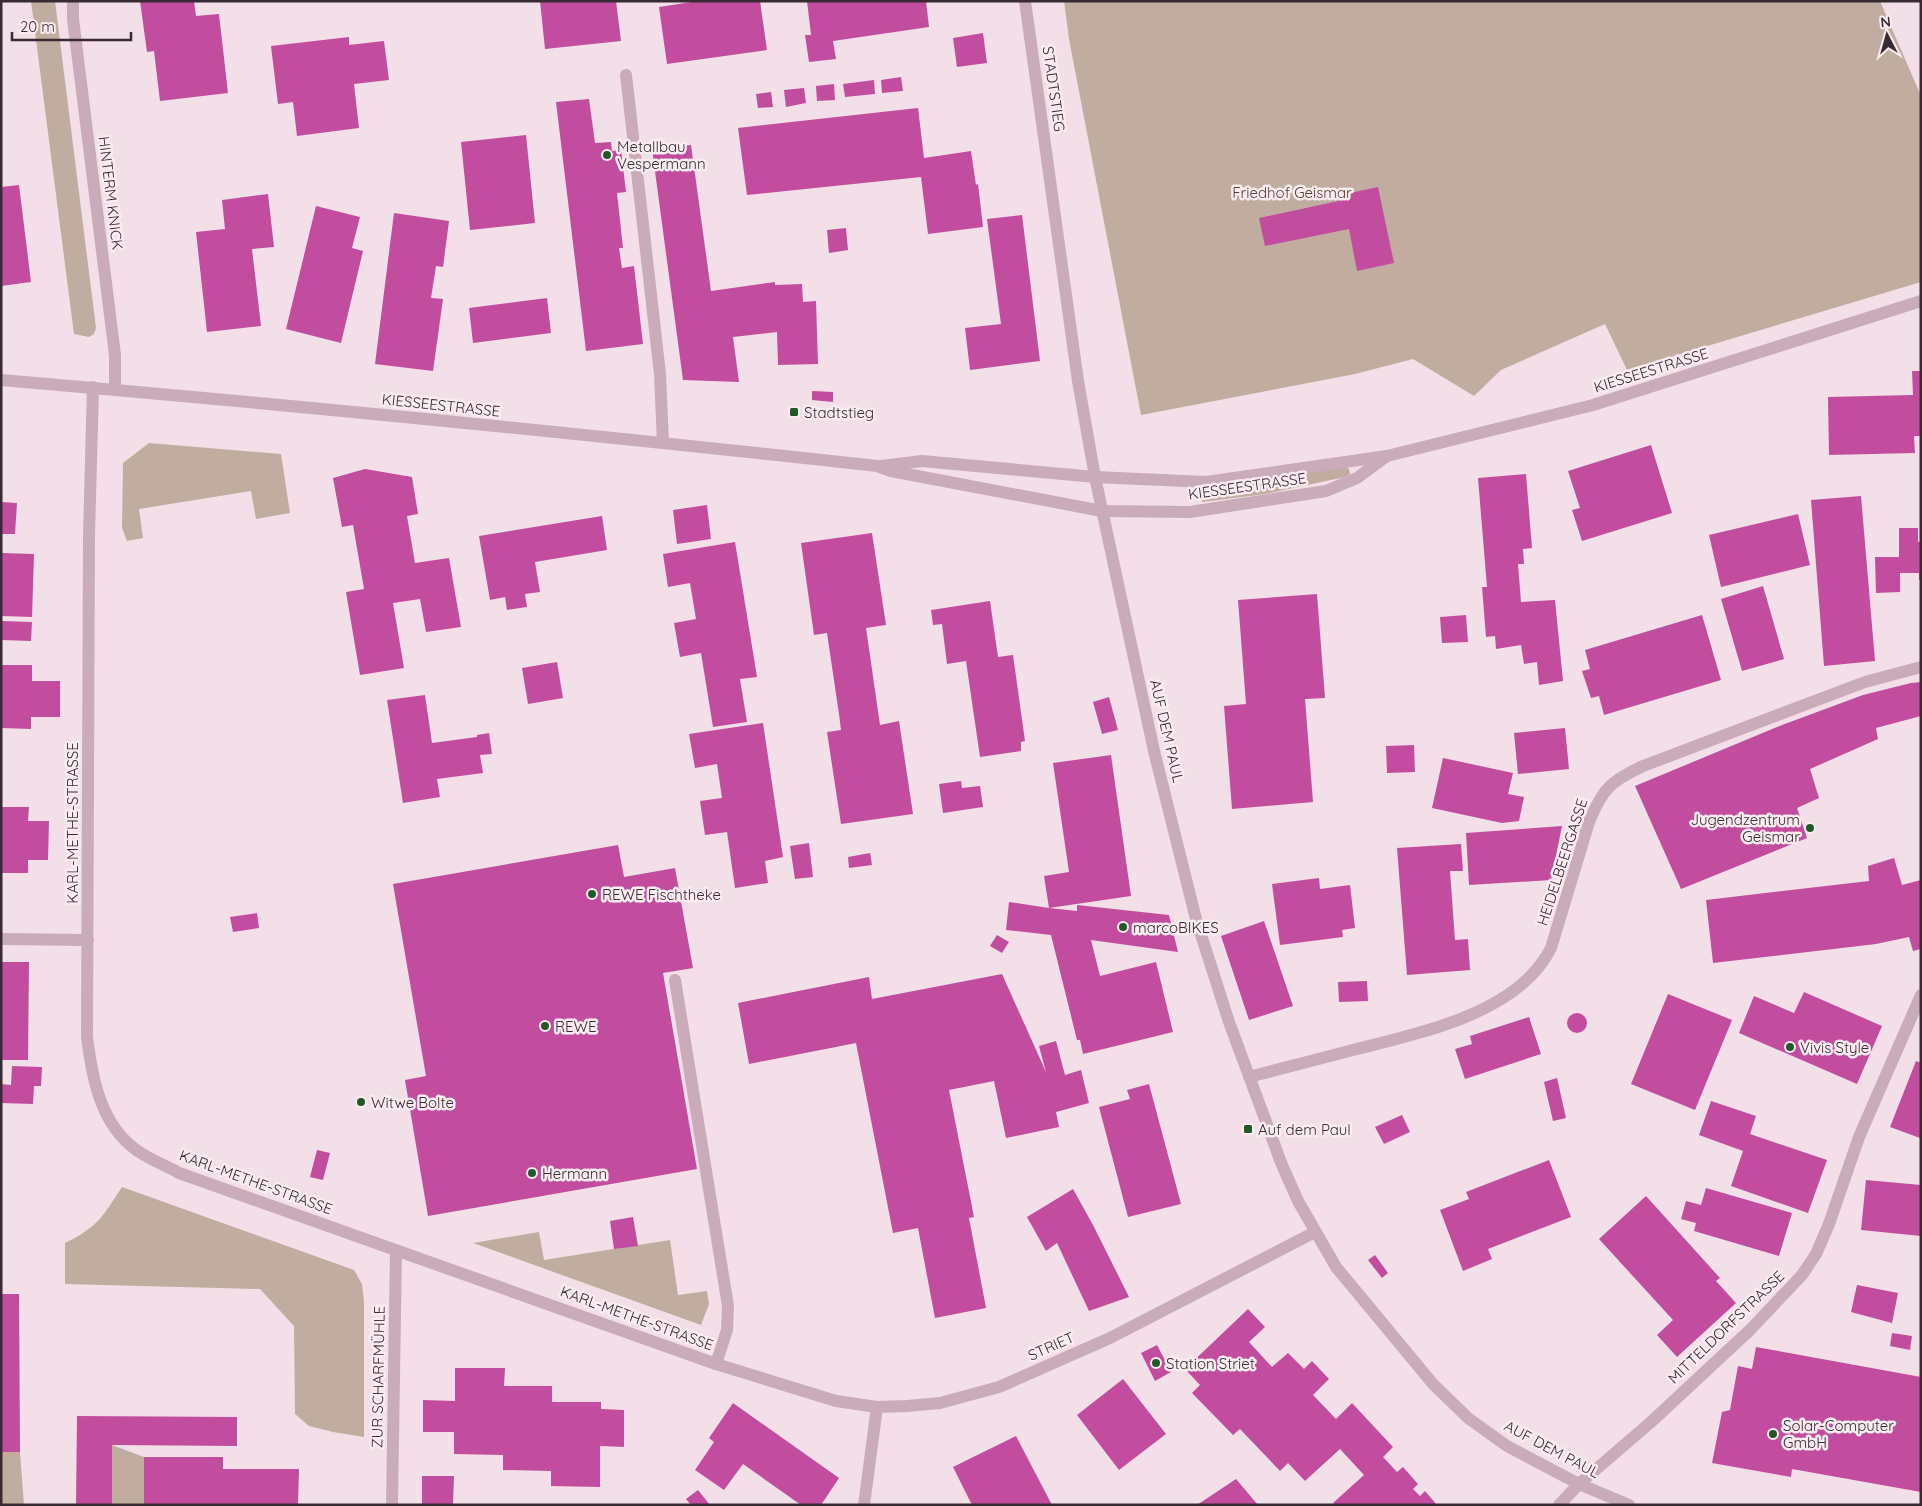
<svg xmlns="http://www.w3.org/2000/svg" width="1922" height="1506" font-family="Quicksand,sans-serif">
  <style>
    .green { fill: #c1ad9f }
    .building { fill: #c24d9f }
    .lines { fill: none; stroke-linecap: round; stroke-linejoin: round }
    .minor { stroke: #caabba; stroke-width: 12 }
    .poi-dot { fill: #205927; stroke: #faecf1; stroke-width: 2 }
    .labels { text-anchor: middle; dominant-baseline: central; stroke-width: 5; stroke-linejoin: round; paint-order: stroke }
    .street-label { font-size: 15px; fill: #382a33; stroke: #faecf1 }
    .poi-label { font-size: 15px; fill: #382a33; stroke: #faecf1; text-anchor: start }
    .park-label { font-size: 15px; fill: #563f2e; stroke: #faecf1 }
  </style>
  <rect width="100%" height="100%" fill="#f2dfe7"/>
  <g class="green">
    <polygon points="31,1 55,1 96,328 94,334 89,337 74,334"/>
    <polygon points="1064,1 1880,1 1921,96 1921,282 1627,370 1605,324 1501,370 1474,396 1413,359 1355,374 1141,415 1069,39"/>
    <polygon points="149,443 281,454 290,513 256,519 251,491 139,509 143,538 127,541 122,528 123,463"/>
    <polygon points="1344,466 1349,469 1350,474 1345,477 1265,494 1202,502 1201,487"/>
    <path d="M122 1187 354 1270 362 1284 364 1302V1437L333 1432 309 1426 295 1414 294 1326 260 1289 65 1284V1243C98 1227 103 1216 122 1187Z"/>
    <polygon points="539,1232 544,1260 670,1240 678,1295 707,1291 709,1304 701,1325 473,1243"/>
    <polygon points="112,1445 144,1457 144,1505 112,1505"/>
    <polygon points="1,1452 20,1452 24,1505 1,1505"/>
  </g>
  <g class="building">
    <polygon points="140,1 194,1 196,16 219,14 228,93 160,101 154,51 147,52"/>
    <polygon points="540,1 616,1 621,41 545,49"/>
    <polygon points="698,1 760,1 767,50 667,64 659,7"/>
    <polygon points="807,1 926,1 929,27 833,41 836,59 809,62 805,35 811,35"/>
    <polygon points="983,33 987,63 957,67 953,38"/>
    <polygon points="349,37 349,45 384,41 389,80 354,84 359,128 297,136 293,102 278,104 271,46"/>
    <polygon points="901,77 903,91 882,93 881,80"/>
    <polygon points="874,80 875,94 845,97 843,84"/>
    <polygon points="834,84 835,100 817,101 816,86"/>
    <polygon points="804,88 806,103 786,107 784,90"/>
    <polygon points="771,92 773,107 758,108 756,94"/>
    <polygon points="589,99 595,143 611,142 612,151 621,150 626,192 617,193 623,248 619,248 622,268 634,266 643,344 586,351 556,102"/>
    <polygon points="918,108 924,158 971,151 976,185 978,184 983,227 928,234 921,177 747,195 738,128"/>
    <polygon points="526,135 535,223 470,230 461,142"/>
    <polygon points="691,145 711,291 775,282 775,285 802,284 803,302 816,301 818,364 778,365 777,332 733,337 739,382 683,380 652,149"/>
    <polygon points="19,185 31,282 1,286 1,187"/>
    <polygon points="1378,187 1394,263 1357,271 1349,229 1265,246 1259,218 1343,200 1341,195"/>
    <polygon points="268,194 274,247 252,249 261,326 207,332 196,232 225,229 222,200"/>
    <polygon points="316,206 360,217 352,248 363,251 341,343 286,329"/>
    <polygon points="394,213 449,221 443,267 436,266 431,298 443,299 433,371 375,364"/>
    <polygon points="1022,215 1040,361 970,370 965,328 1001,324 987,219"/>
    <polygon points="846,228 848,250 829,253 827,230"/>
    <polygon points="547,298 551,333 473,343 469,308"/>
    <polygon points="1912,371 1921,371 1921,436 1914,436 1915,453 1829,455 1828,397 1913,395"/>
    <polygon points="812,391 833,392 833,402 812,400"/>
    <polygon points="1651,445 1672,513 1582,541 1572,510 1580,508 1568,471"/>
    <polygon points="365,469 412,477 418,514 407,516 415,563 449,558 461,627 426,632 420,599 393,603 404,668 360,675 346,592 364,589 353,525 342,527 333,478"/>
    <polygon points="1526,474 1532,548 1523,549 1524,564 1518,564 1521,602 1555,600 1563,681 1539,685 1537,662 1524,664 1521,645 1496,649 1495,636 1486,637 1482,587 1487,587 1478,478"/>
    <polygon points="1861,496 1875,661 1824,666 1811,500"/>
    <polygon points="1,502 17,503 15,534 1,534"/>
    <polygon points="707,505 711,539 677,544 673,510"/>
    <polygon points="1798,514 1810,565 1721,587 1709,535"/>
    <polygon points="602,516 607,550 535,562 540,592 525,594 527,607 507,610 505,597 490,600 479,536"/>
    <polygon points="1899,528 1918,528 1918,542 1921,541 1921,580 1919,580 1919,573 1900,573 1900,592 1876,593 1875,557 1899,557"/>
    <polygon points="872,533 886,625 866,628 880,725 899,721 913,814 841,824 827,732 841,730 839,714 827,633 814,635 801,543"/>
    <polygon points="735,542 757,677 740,679 747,722 713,727 701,653 680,657 674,623 696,619 690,583 668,587 663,554"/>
    <polygon points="1,553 34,554 32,617 1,616"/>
    <polygon points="1763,586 1784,659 1742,671 1721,599"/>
    <polygon points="1317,594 1325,698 1305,699 1313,802 1232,809 1224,706 1246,704 1238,600"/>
    <polygon points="990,601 998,657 1013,655 1025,741 1021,742 1021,751 980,757 966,661 947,664 942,624 933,625 931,610"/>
    <polygon points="1466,615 1468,642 1442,643 1440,617"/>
    <polygon points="1702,615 1721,680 1604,715 1599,696 1591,698 1582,671 1590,669 1585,650"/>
    <polygon points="1,621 32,622 31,641 1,640"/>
    <polygon points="557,662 563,698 528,704 522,668"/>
    <polygon points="1,665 32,665 32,681 60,681 60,717 31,717 31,729 1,728"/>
    <polygon points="1921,682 1921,716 1876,728 1878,739 1810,769 1819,798 1797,808 1807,838 1681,889 1635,786 1782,725 1863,695 1911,683"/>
    <polygon points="425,695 432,743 477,737 477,735 489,733 492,754 480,755 483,773 437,779 440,797 403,803 387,700"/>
    <polygon points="1109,697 1118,730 1102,734 1093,702"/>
    <polygon points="763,723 783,857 765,861 768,883 735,888 727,832 705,835 700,801 722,798 717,764 695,768 689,734"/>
    <polygon points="1565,728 1569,769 1518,774 1514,733"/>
    <polygon points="1414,745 1415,772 1387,773 1386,746"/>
    <polygon points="1111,755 1131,896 1049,908 1077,911 1077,905 1169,915 1178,952 1091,940 1100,976 1156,962 1173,1032 1083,1054 1080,1040 1077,1040 1051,935 1006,930 1009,902 1049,908 1044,876 1069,872 1053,763"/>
    <polygon points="1443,758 1513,773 1508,794 1524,797 1519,821 1502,823 1432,808"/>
    <polygon points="961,781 962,788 980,786 983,807 943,813 939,784"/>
    <polygon points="1,807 29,807 28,821 49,821 48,860 28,860 28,873 1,873"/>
    <polygon points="1562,826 1551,880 1469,885 1466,833"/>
    <polygon points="809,843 813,877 795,879 790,846"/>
    <polygon points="1461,844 1463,871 1450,871 1455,940 1468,939 1470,970 1407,975 1397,848"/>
    <polygon points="618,845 624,877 675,868 693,968 663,973 697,1169 428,1216 405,1080 426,1076 393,884"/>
    <polygon points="870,853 872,865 849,868 848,857"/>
    <polygon points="1894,858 1902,885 1921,880 1921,949 1913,951 1909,937 1876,944 1713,963 1706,900 1869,881 1868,866"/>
    <polygon points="1319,878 1320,889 1350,885 1355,928 1342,930 1343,937 1280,945 1272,884"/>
    <polygon points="257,913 259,928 233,932 230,917"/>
    <polygon points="1264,921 1293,1006 1249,1020 1221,936"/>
    <polygon points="997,935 1009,942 1002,953 990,946"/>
    <polygon points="1,962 29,962 28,1060 1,1060"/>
    <polygon points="1002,974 1046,1072 1039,1046 1056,1041 1065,1075 1081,1070 1089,1103 1056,1112 1059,1127 1006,1138 994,1081 949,1090 974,1217 969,1218 986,1308 935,1318 918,1228 893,1233 856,1043 749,1064 738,1003 869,977 872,999"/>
    <polygon points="1367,981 1368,1001 1339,1002 1338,982"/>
    <polygon points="1804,992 1882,1026 1857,1084 1739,1033 1754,996 1794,1013"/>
    <polygon points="1668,994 1732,1020 1695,1110 1631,1084"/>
    <circle cx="1577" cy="1023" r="10"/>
    <polygon points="1529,1017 1541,1054 1465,1079 1455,1049 1472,1044 1470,1036"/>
    <polygon points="1916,1061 1921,1063 1920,1138 1890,1127"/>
    <polygon points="12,1066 42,1067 41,1086 34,1086 33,1104 1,1103 1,1084 11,1085"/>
    <polygon points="1557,1078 1566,1118 1553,1121 1544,1082"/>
    <polygon points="1149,1084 1181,1204 1128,1217 1099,1107 1130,1099 1127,1090"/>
    <polygon points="1711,1101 1756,1116 1750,1134 1827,1160 1808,1213 1731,1186 1743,1151 1699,1135"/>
    <polygon points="1402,1115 1410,1132 1384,1144 1375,1127"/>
    <polygon points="317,1150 330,1153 323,1180 310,1177"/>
    <polygon points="1549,1160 1571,1217 1488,1249 1492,1259 1463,1271 1440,1210 1469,1199 1466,1192"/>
    <polygon points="1866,1180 1921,1185 1921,1236 1861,1230"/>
    <polygon points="1706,1188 1792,1213 1779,1256 1694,1231 1696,1223 1681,1219 1686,1201 1701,1205"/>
    <polygon points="1073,1189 1093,1225 1129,1297 1089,1311 1057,1243 1046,1251 1027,1217"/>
    <polygon points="1646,1196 1720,1278 1716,1281 1736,1303 1677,1357 1657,1335 1673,1320 1599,1239"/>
    <polygon points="633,1217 638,1246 614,1249 610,1221"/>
    <polygon points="1375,1255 1388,1273 1382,1278 1368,1260"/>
    <polygon points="1857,1285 1898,1293 1892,1323 1851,1312"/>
    <polygon points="1,1294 19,1294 20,1452 1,1452"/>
    <polygon points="1248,1309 1265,1327 1249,1342 1272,1367 1288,1353 1304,1369 1312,1361 1329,1379 1313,1395 1336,1419 1352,1403 1393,1447 1383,1457 1397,1472 1403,1467 1418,1484 1413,1489 1420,1496 1425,1491 1437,1505 1335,1505 1333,1503 1364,1475 1340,1449 1305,1481 1288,1463 1280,1471 1240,1429 1233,1435 1192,1393 1200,1385 1185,1369"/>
    <polygon points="1892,1333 1912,1336 1910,1350 1890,1346"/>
    <polygon points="1157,1345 1171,1372 1155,1381 1141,1353"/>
    <polygon points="1756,1347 1921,1377 1921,1492 1792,1469 1791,1477 1712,1463 1722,1412 1730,1410 1738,1366 1752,1369"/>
    <polygon points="455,1368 505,1368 504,1386 552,1386 552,1402 601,1402 601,1409 624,1410 624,1447 600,1446 600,1487 551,1486 551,1471 503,1470 503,1455 454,1454 454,1432 423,1432 423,1400 455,1401"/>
    <polygon points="1123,1379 1166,1434 1119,1470 1077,1415"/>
    <polygon points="733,1403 839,1478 821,1505 801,1505 743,1464 724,1490 695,1470 714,1442 709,1438"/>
    <polygon points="77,1416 237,1417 237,1446 112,1445 112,1505 76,1505"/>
    <polygon points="1016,1436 1052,1505 972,1505 953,1467"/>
    <polygon points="144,1457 223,1457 223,1469 299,1469 298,1505 144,1505"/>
    <polygon points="422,1476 454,1476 453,1505 422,1505"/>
    <polygon points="1236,1479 1258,1505 1197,1505"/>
    <polygon points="698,1490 710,1505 691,1505 686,1499"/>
  </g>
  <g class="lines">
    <g class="minor">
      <polyline points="73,1 73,19 115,355 115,389"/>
      <polyline points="1025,1 1078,381 1095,477 1154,751 1196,919 1229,1022 1282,1165 1298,1201 1336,1267 1433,1384 1468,1418 1507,1446 1579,1484 1629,1505"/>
      <polyline points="626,75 660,374 663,443"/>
      <path d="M1 380C293 405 585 434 877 466L891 471 1102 511 1190 512 1326 491 1357 478 1387 456"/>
      <path d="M93 387 89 535 87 1037C92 1077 100 1123 135 1149 148 1159 165 1165 179 1173L716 1364 836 1401 877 1407"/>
      <polyline points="881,466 922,461 1095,477 1206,482 1387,456 1593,405 1921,301"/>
      <polyline points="1,939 88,940"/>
      <polyline points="675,980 728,1306 727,1330 716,1364"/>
      <path d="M1249 1077C1284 1068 1318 1059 1353 1050 1419 1033 1518 1014 1551 948L1589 822C1603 788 1611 781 1643 766L1865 682 1921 667"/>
      <polyline points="392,1505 396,1250"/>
      <polyline points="864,1505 877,1407 907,1406 940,1403 999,1387 1110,1338 1315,1232"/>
      <polyline points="1559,1505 1579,1484 1651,1422 1750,1330 1802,1275 1816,1254 1829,1224 1859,1137 1921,995"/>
    </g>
  </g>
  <g class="poi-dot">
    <circle cx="607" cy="155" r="5"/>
    <rect x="789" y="407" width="10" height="10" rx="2.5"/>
    <circle cx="1810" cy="828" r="5"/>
    <circle cx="592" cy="894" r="5"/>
    <circle cx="1123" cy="927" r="5"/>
    <circle cx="545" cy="1026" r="5"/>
    <circle cx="1790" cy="1047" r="5"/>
    <circle cx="361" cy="1102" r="5"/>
    <rect x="1243" y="1124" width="10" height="10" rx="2.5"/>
    <circle cx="532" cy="1173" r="5"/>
    <circle cx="1156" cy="1363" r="5"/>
    <circle cx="1773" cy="1434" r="5"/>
  </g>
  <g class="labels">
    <g class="street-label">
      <text transform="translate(1054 89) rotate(82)">STADTSTIEG</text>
      <text transform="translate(111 193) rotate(83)">HINTERM KNICK</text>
      <text transform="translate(1651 370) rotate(-17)">KIESSEESTRASSE</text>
      <text transform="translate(441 405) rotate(6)">KIESSEESTRASSE</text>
      <text transform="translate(1247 486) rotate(-8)">KIESSEESTRASSE</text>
      <text transform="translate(1167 731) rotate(77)">AUF DEM PAUL</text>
      <text transform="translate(72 823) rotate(-90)">KARL-METHE-STRASSE</text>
      <text transform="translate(1562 862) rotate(-72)">HEIDELBEERGASSE</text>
      <text transform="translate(256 1182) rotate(20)">KARL-METHE-STRASSE</text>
      <text transform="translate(637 1318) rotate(20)">KARL-METHE-STRASSE</text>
      <text transform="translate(1726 1327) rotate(-44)">MITTELDORFSTRASSE</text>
      <text transform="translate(1051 1346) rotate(-24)">STRIET</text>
      <text transform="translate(378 1377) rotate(-89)">ZUR SCHARFMÜHLE</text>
      <text transform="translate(1552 1449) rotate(28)">AUF DEM PAUL</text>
    </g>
    <g class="poi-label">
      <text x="617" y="146">Metallbau<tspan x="617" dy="17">Vespermann</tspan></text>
      <text x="804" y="412">Stadtstieg</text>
      <text x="1800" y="819" text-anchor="end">Jugendzentrum<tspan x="1800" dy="17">Geismar</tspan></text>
      <text x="602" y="894">REWE Fischtheke</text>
      <text x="1133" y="927">marcoBIKES</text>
      <text x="555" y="1026">REWE</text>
      <text x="1800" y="1047">Vivis Style</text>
      <text x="371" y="1102">Witwe Bolte</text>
      <text x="1258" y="1129">Auf dem Paul</text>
      <text x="542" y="1173">Hermann</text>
      <text x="1166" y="1363">Station Striet</text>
      <text x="1783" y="1425">Solar-Computer<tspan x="1783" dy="17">GmbH</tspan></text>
    </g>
    <g class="park-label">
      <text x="1292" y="192">Friedhof Geismar</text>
    </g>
  </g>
  <rect width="1922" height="1506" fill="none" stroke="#382a33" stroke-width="5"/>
  <g transform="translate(1887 35) rotate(354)" stroke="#faecf1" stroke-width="4" paint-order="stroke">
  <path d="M0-4L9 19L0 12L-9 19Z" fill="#382a33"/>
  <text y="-8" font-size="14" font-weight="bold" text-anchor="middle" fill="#382a33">N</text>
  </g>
  <path d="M12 32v8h119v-8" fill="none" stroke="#382a33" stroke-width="2.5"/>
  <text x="20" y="32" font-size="15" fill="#382a33" stroke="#faecf1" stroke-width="4" paint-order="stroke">20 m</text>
</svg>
